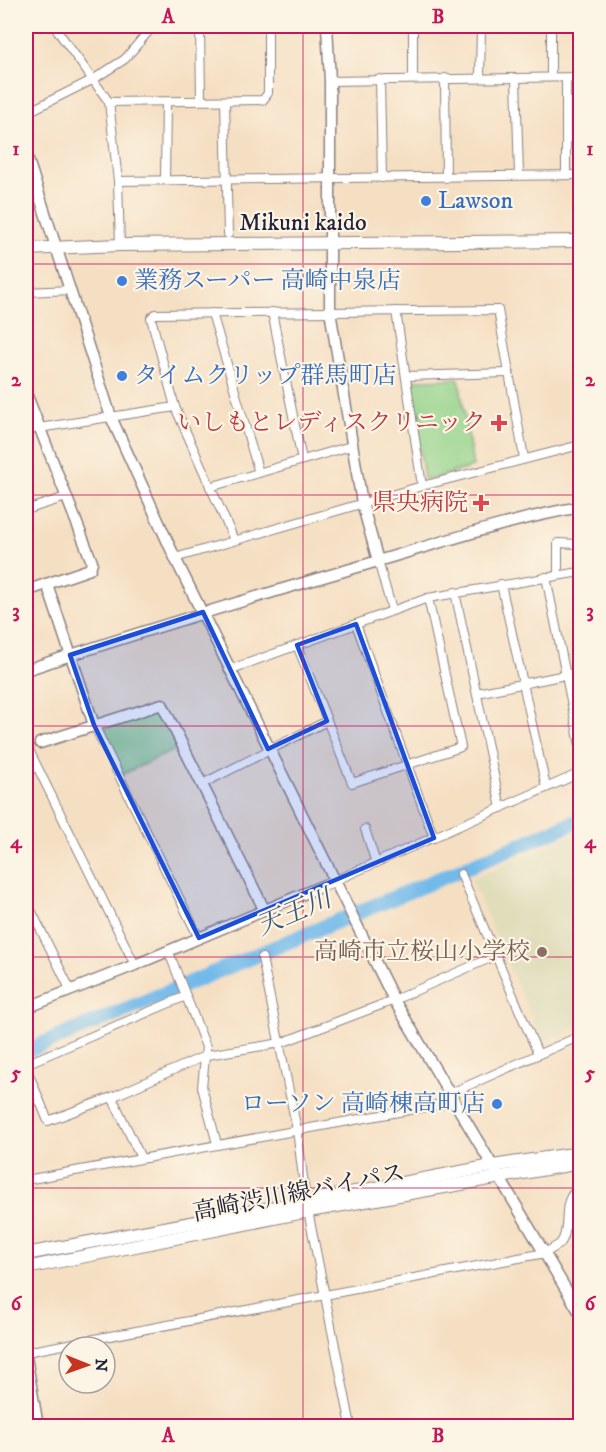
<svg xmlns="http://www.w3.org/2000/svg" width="606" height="1452" font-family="'IM FELL DW Pica','Noto Serif JP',serif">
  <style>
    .built { fill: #e0ddbb }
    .green { fill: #91d188; stroke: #5a7a62; stroke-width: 1.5 }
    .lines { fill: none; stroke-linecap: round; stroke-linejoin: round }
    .river { stroke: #72baea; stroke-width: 15 }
    .street-casing { stroke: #8c807f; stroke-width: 10 }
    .secondary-casing { stroke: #8c807f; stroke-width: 13 }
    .primary-casing { stroke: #8c807f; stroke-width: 14 }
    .street { stroke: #fff; stroke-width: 8 }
    .secondary { stroke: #fff; stroke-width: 10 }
    .primary { stroke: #fff; stroke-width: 12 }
    .marked { fill: #1d4ed8; fill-opacity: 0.2; stroke: #1d4ed8; stroke-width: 4.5; stroke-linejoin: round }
    .grid { fill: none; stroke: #c2185b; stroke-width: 1.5; stroke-opacity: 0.55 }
    .shop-dot { fill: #3f7fe0; stroke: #fcf5e5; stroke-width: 2 }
    .health-dot { fill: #e0444e; stroke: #fcf5e5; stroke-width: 2 }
    .education-dot { fill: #8d6e63; stroke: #fcf5e5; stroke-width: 2 }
    .labels { text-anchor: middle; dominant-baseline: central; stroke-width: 4.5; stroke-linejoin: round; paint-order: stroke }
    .shop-label { font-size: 24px; fill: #366cbe; stroke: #fcf5e5; text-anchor: start }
    .street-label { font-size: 24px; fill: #22223b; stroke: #fcf5e5 }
    .health-label { font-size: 24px; fill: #be3a42; stroke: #fcf5e5; text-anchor: end }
    .education-label { font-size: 24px; fill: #785e54; stroke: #fcf5e5; text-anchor: end }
    .water-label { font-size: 26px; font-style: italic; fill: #3e5778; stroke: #fcf5e5 }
    .neatline { fill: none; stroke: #c2185b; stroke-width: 2 }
    .grid-label { font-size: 20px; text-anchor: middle; font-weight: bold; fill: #c2185b }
  </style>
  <rect width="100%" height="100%" fill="#fcf5e5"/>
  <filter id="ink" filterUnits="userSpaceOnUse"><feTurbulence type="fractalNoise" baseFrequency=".0167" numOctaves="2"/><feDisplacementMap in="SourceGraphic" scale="12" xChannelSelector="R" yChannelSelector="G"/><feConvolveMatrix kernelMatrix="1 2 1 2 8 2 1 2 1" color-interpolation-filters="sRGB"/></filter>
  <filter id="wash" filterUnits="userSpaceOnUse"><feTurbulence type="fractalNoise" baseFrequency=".008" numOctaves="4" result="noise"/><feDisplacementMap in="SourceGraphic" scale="24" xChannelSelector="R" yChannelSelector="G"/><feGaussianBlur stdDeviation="1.35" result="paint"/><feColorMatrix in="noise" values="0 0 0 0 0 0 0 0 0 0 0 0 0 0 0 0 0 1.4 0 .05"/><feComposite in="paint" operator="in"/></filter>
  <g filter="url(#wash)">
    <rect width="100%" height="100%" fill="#f5dfc3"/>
    <polygon class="built" points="580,832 580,1025 542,1042 471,879"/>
    <g class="green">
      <polygon points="459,379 473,467 428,480 424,478 410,384 414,380"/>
      <polygon points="158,710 161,711 179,748 123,774 103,732 104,728"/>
    </g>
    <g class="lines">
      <polyline class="river" points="26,1051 580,820"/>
    </g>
  </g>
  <g filter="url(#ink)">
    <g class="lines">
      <defs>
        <g id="street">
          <polyline points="54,26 109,102 118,181 120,245"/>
          <polyline points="200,26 201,100"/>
          <polyline points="413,26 413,79"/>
          <polyline points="551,26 551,77"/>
          <polyline points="26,27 29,26"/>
          <polyline points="445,78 446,178"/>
          <polyline points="480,78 481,26"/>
          <polyline points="516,78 519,175"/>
          <polyline points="566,78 566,175"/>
          <polyline points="380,79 382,178"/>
          <polyline points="330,81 580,77"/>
          <polyline points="225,101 228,234"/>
          <polyline points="109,102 263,100 268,93 268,26"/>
          <polyline points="26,113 94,79 125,59 153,26"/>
          <polyline points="165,180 166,102"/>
          <polyline points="118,181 580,175"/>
          <polyline points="26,292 71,290"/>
          <polyline points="396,311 422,486"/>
          <polyline points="272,312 302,460"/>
          <polyline points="212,313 259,473"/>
          <polyline points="406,376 507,373"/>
          <polyline points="26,430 175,407"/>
          <polyline points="210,487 351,446"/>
          <polyline points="26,510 66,497"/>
          <polyline points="234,540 175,407 151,318 155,314 498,310 524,458"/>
          <polyline points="175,558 422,486 580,445"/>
          <polyline points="378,561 392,610"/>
          <polyline points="558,575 558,543 577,544"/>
          <polyline points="546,577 580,745"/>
          <polyline points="501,584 546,787"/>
          <polyline points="455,592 501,808"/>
          <polyline points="356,624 434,838"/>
          <polyline points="297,645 352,783 461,747 428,598"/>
          <polyline points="229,670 428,598 580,572"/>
          <polyline points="477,693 580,672"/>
          <polyline points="94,725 199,938"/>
          <polyline points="28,748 135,965"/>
          <polyline points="202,784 327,721"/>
          <polyline points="365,829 376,863"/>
          <polyline points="461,874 538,1054"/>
          <polyline points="334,881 580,773"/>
          <polyline points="26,900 70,989"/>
          <polyline points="168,950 206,1047 202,1087 217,1144"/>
          <polyline points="262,958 297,1130 306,1201 351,1426"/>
          <polyline points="26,1064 186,996"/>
          <polyline points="26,1067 48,1121 112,1097 207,1055 281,1043 394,1000 497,955"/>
          <polyline points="449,1094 580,1036"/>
          <polyline points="112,1097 141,1158"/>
          <polyline points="26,1180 453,1102"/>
          <path d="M26 1352 545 1253 560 1244 563 1239C571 1221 560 1199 580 1188"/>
        </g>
        <g id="secondary">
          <polyline points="327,26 330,81 330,311 362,503 378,561"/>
          <polyline points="26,154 111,417 175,558 394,1000 580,1313"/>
          <polyline points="26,393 92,562 90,569 26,591"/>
          <polyline points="47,584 94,725"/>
          <path d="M26 670C136 633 248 599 361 566 433 545 506 520 580 507"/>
          <polyline points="40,743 162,704 265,911"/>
          <polyline points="26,1008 135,965 334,881"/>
          <polyline points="26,1357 38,1426"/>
        </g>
        <g id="primary">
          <polyline points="26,249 120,245 580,241"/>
          <polyline points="26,1254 492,1166 580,1153"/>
          <polyline points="26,1268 309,1211 580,1163"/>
        </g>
      </defs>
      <use href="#street" class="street-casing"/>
      <use href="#secondary" class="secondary-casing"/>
      <use href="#primary" class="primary-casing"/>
      <use href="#street" class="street"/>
      <use href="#secondary" class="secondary"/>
      <use href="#primary" class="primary"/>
    </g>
  </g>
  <path class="marked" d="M203 612 268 749 327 721 297 645 356 624 434 838 199 938 94 725 70 655Z"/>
  <path class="grid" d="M303 26V1426M26 264H580M26 495H580M26 726H580M26 957H580M26 1188H580"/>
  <g class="shop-dot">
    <circle cx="426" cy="201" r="6"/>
    <circle cx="122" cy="281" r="6"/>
    <circle cx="122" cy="376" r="6"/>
    <circle cx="497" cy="1104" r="6"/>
  </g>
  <g class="health-dot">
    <path d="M496 414h6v6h6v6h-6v6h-6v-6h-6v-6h6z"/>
    <path d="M478 494h6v6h6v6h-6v6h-6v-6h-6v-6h6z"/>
  </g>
  <circle class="education-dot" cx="542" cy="952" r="6"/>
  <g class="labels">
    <g class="shop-label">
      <text x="438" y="201">Lawson</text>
      <text x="134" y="281">業務スーパー 高崎中泉店</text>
      <text x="134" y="376">タイムクリップ群馬町店</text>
      <text x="485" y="1104" text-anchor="end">ローソン 高崎棟高町店</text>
    </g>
    <g class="street-label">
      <text x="303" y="223">Mikuni kaido</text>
      <text transform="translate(299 1193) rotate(-11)">高崎渋川線バイパス</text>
    </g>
    <g class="health-label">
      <text x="486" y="423">いしもとレディスクリニック</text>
      <text x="468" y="503">県央病院</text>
    </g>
    <g class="education-label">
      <text x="530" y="952">高崎市立桜山小学校</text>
    </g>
    <g class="water-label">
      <text transform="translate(294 913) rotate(-23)">天王川</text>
    </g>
  </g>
  <rect width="606" height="1452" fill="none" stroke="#fcf5e5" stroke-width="66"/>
  <g transform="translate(87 1365) rotate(91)"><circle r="28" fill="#fcf5e5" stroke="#a5a1a1" stroke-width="1.5"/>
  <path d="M0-4.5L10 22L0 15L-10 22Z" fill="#c8321e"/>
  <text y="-9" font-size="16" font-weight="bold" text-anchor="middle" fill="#22223b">N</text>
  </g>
  <rect x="33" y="33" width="540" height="1386" class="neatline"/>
  <g class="grid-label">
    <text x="168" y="23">A</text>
    <text x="438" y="23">B</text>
    <text x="16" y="155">1</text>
    <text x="590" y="155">1</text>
    <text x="16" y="386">2</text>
    <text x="590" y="386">2</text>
    <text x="16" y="617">3</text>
    <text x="590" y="617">3</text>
    <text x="16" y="848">4</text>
    <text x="590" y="848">4</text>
    <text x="16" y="1079">5</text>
    <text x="590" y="1079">5</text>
    <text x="16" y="1310">6</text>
    <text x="590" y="1310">6</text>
    <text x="168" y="1442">A</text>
    <text x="438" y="1442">B</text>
  </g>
</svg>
